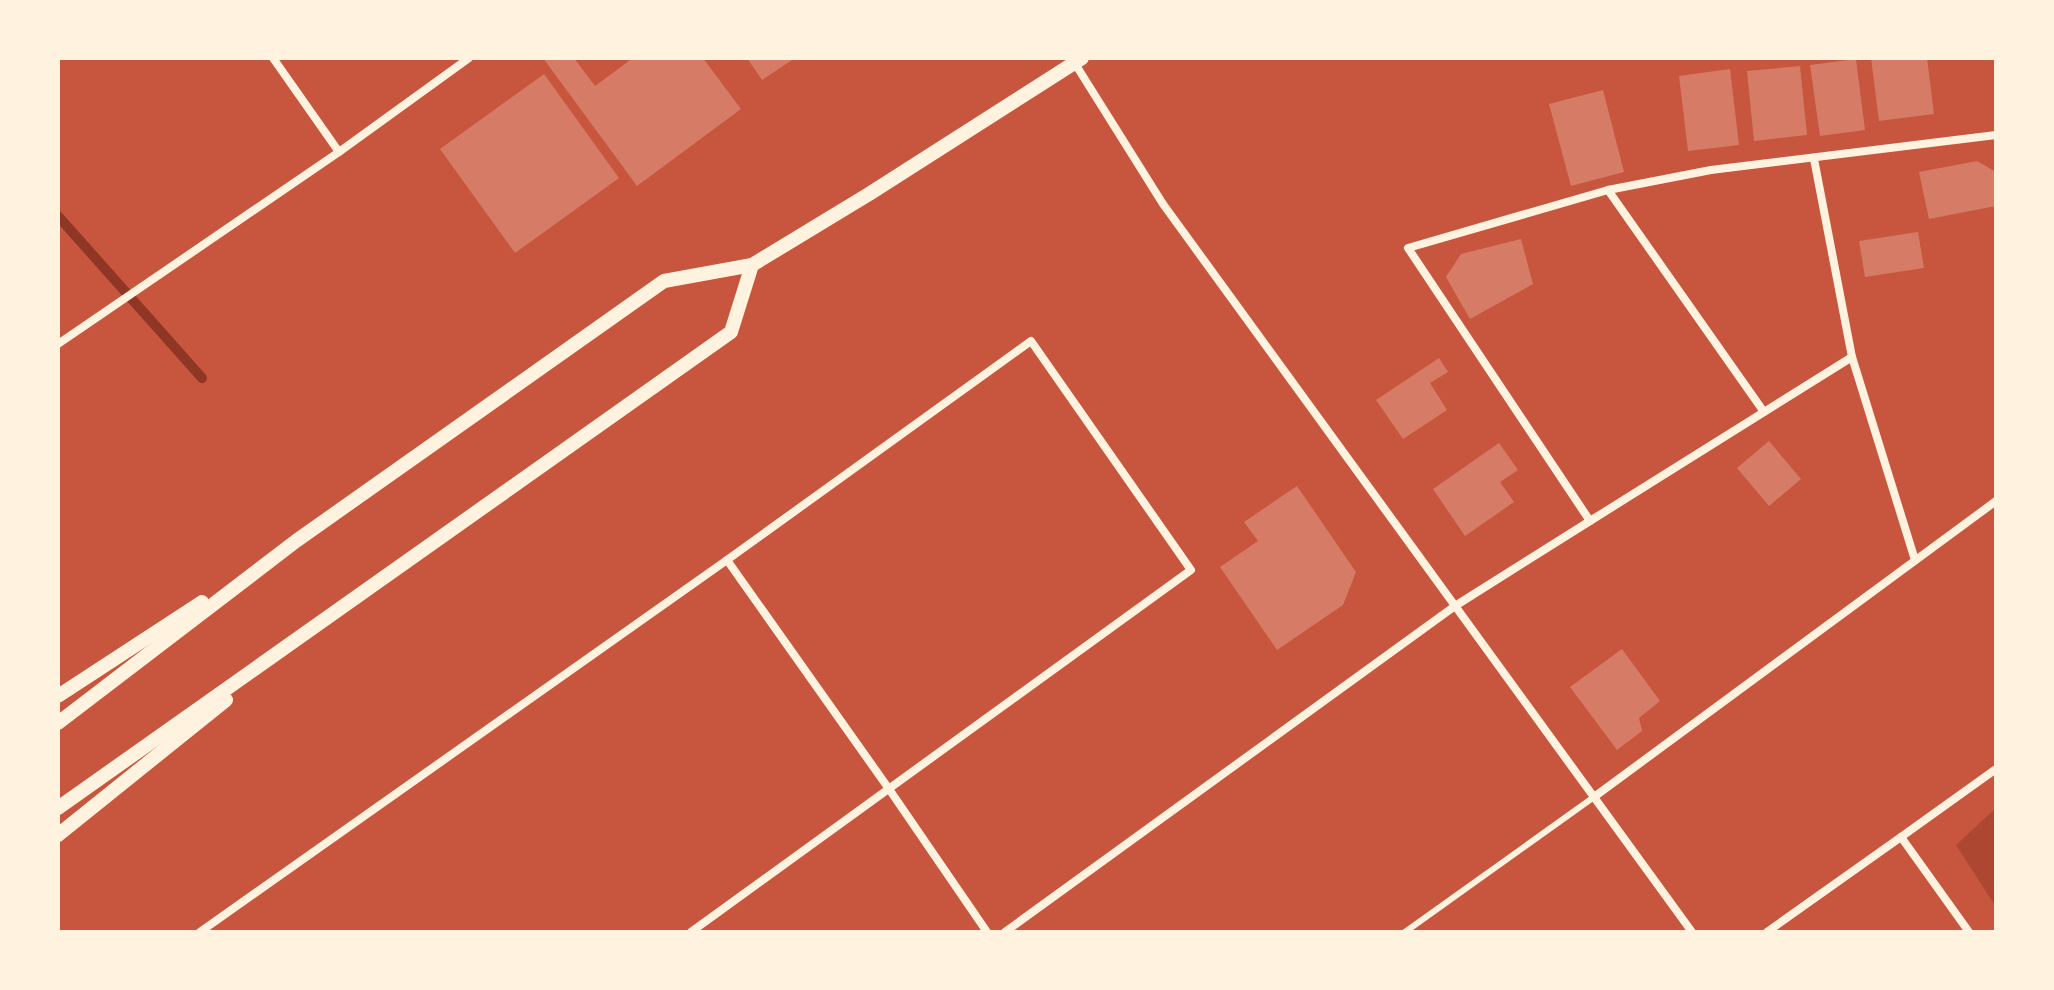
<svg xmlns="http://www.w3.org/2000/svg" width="2054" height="990" font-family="Arial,sans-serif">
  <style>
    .green { fill: #ae4732 }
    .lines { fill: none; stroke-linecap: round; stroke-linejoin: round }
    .stream { stroke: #8f3625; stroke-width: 10 }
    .building { fill: #d67c66 }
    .service { stroke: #fff3e0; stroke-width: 6 }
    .minor { stroke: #fff3e0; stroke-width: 8 }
    .tertiary { stroke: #fff3e0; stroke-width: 14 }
  </style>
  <rect width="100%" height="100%" fill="#c8553d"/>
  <polygon class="green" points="1996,808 1996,907 1956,845"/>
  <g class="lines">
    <polyline class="stream" points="58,216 202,378"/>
  </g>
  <g class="building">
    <polygon points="543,58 574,58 595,86 633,58 703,58 741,109 637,186"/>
    <polygon points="747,58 795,58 762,80"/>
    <polygon points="1871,58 1927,58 1934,114 1879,121"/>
    <polygon points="1856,59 1865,130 1820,136 1810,65"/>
    <polygon points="1800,66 1807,135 1754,141 1747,71"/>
    <polygon points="1730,69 1739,145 1688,151 1679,76"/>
    <polygon points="544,74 619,178 515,253 440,149"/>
    <polygon points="1603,90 1624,172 1571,186 1549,104"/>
    <polygon points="1977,161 1996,172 1996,206 1929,219 1919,172"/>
    <polygon points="1918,232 1924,268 1865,277 1859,241"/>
    <polygon points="1521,239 1533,284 1470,319 1446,277 1461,254"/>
    <polygon points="1439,358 1448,372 1430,383 1447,410 1403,439 1376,400"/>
    <polygon points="1769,441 1801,479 1769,506 1737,468"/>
    <polygon points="1499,443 1518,470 1500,482 1514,502 1465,536 1433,489"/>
    <polygon points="1297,486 1356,572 1343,605 1277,650 1220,567 1258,541 1244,522"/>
    <polygon points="1622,649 1660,701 1639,718 1642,731 1617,750 1570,687"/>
  </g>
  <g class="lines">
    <polyline class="service" points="1405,932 1594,797"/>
    <g class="minor">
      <polyline points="273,58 339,152"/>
      <polyline points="1074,62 1163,204 1692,932"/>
      <polyline points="1814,159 1852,357 1915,560"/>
      <polyline points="1608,190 1764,412"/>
      <polyline points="58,344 339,152 469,58"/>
      <polyline points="1590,521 1852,357"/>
      <polyline points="727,560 889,789 987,932"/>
      <polyline points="1594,797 1996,501"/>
      <polyline points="200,932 727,560 1031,341 1191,570 691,932"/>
      <polyline points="1005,932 1455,606 1590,521 1408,248 1608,190 1711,170 1996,135"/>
      <polyline points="1767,932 1901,837"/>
      <polyline points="1969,932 1901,837 1996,769"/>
    </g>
    <g class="tertiary">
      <polyline points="58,696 202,602"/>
      <polyline points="58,723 296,541 664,281 752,265 869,194 1082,58"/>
      <polyline points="58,808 731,332 752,265"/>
      <polyline points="58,835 226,700"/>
    </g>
  </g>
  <rect width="2054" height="990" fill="none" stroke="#fff3e0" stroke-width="120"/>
</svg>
